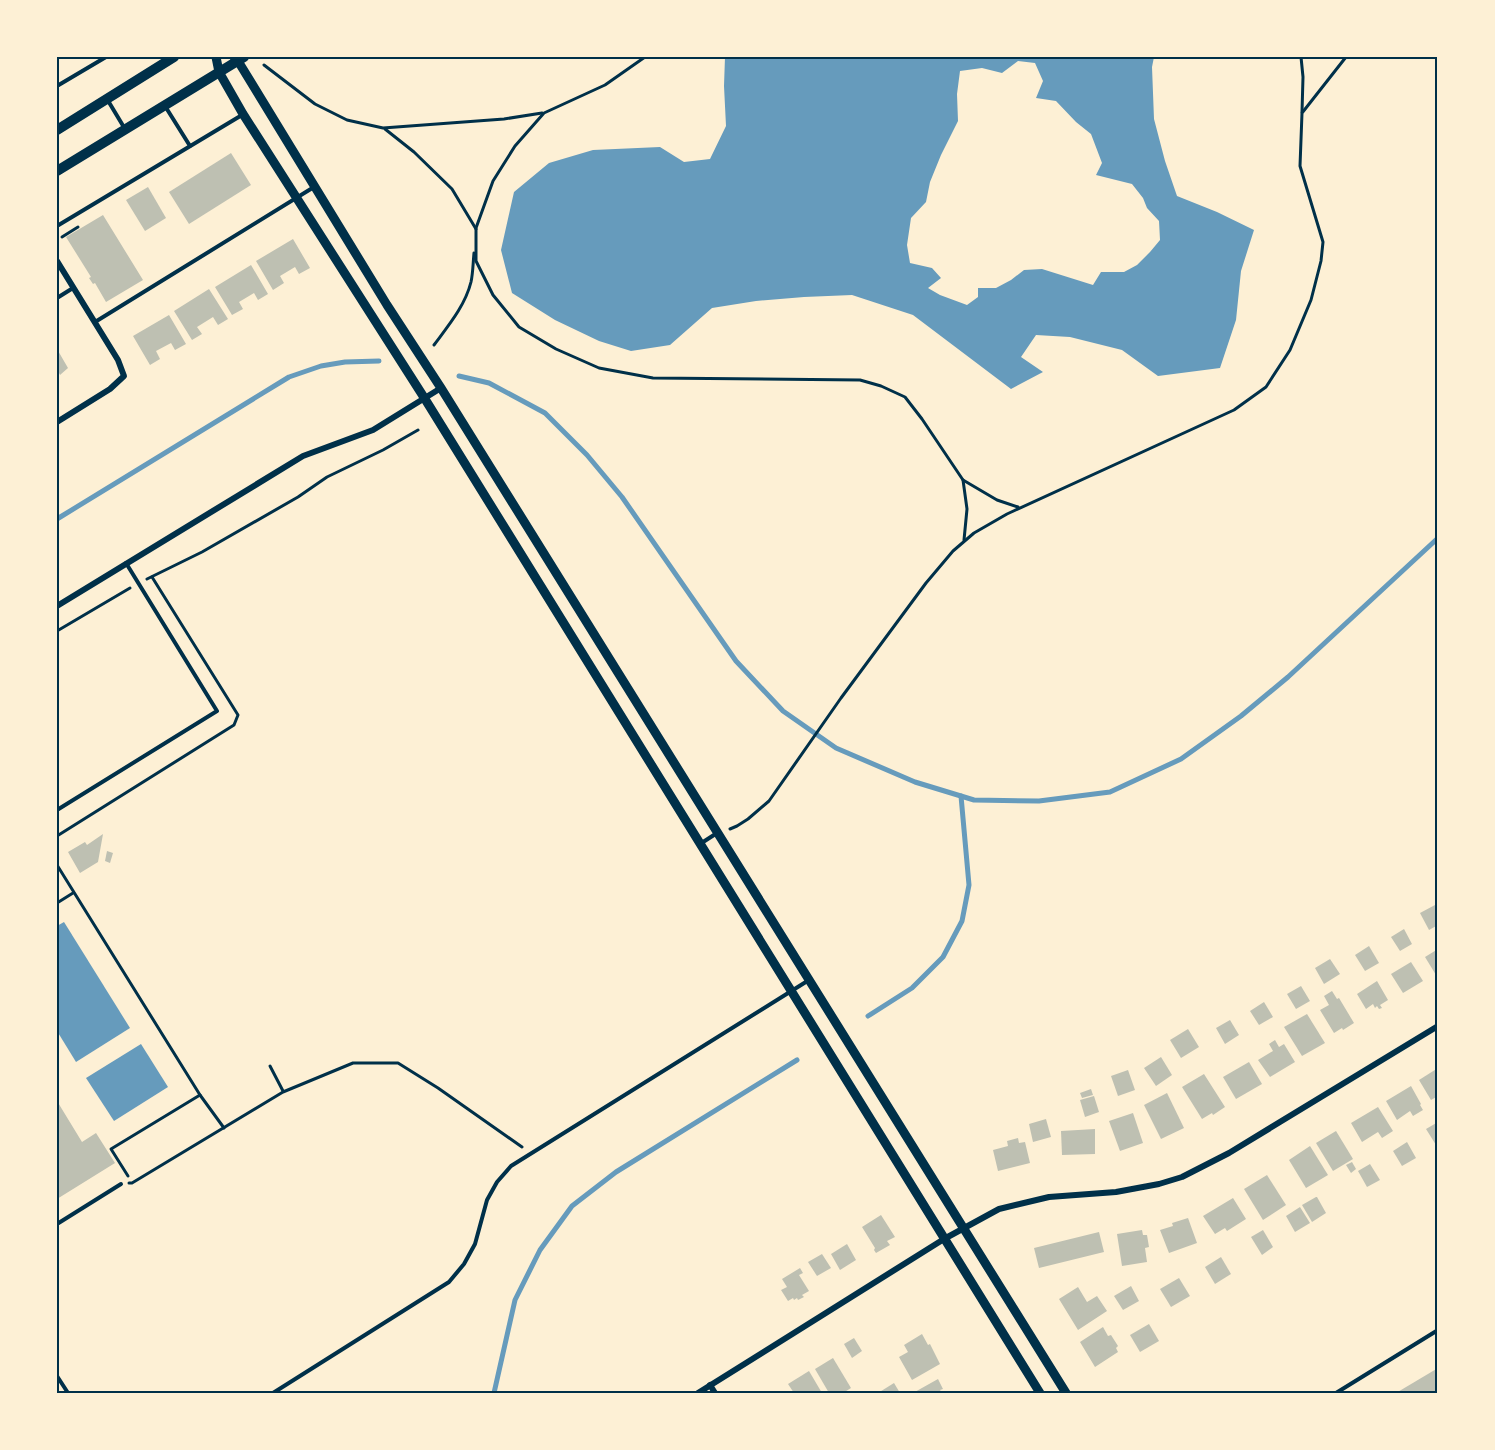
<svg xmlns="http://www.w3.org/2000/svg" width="1495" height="1450" font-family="'Roboto Condensed',sans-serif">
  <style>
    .water { fill: #669bbc; fill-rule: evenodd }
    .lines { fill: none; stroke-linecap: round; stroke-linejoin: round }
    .stream { stroke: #669bbc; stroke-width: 5 }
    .building { fill: #bec0b2 }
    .path { stroke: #003049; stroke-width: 3 }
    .service { stroke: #003049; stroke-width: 4 }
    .minor { stroke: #003049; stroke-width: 6 }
    .tertiary { stroke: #003049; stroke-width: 9 }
    .secondary { stroke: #003049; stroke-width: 10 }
    .neatline { fill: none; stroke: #003049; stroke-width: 2 }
  </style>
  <rect width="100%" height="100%" fill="#fdf0d5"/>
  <g class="water">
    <path d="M725 57H1154L1152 67 1154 119 1165 161 1177 196 1217 212 1254 230 1241 271 1236 320 1220 368 1158 376 1122 350 1070 337 1036 335 1021 357 1043 372 1011 389 913 315 852 295 804 297 756 301 712 308 670 345 631 351 599 341 555 320 512 293 501 250 514 192 549 163 593 150 660 147 684 162 710 159 726 126 724 86ZM1018 61 1035 63 1043 81 1036 98 1056 101 1076 122 1091 134 1102 163 1096 175 1132 184 1143 198 1147 208 1159 221 1160 240 1150 252 1137 265 1124 272H1101L1093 285 1042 269 1024 270 1011 280 996 288H978V297L967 305 940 295 928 288 941 278 932 268 910 263 907 245 911 218 926 202 930 182 941 155 958 121 957 94 960 71 982 68 1002 73Z"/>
    <polygon points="64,922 130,1028 76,1062 57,1031 57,926"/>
    <polygon points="141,1044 168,1087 114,1121 86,1078"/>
  </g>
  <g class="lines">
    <g class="stream">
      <polyline points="459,376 489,383 545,413 587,455 622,497 736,661 783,711 836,748 915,782 974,800 1039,801 1110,792 1181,759 1241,716 1288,677 1438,538"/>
      <polyline points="57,519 289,377 321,366 345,362 379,361"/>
      <polyline points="868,1016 912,988 943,957 962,921 969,885 961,796"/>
      <polyline points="494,1393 515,1300 540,1250 572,1206 616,1172 797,1060"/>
    </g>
  </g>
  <g class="building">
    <polygon points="231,153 251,185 189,224 169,192"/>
    <polygon points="148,187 166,218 145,231 126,200"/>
    <polygon points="103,215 143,280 106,302 95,283 93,284 89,278 91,277 66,237"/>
    <polygon points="293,239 310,268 299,274 295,267 280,276 284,283 273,290 256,261"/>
    <polygon points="251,265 268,294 258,300 254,293 239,302 243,309 232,315 215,287"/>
    <polygon points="209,289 228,319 218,325 213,317 197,327 202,334 192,340 174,311"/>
    <polygon points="169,315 186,344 175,350 171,343 156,351 160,359 150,365 133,336"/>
    <polygon points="57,349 68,368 60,375 59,373 57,374"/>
    <polygon points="103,834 98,862 80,873 68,852 85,842 87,845"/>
    <polygon points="107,851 113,853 110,863 105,861"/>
    <polygon points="1435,905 1438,910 1438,925 1429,930 1420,913"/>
    <polygon points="1404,929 1412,944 1400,951 1391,937"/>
    <polygon points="1369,946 1379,963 1365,971 1355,955"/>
    <polygon points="1438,949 1438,974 1436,975 1425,957"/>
    <polygon points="1330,959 1340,974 1324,984 1315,968"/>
    <polygon points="1411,962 1423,981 1403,993 1391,974"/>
    <polygon points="1377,981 1388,1000 1380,1005 1382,1008 1379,1009 1377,1006 1375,1008 1373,1004 1366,1009 1357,994"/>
    <polygon points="1301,986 1310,1001 1296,1009 1287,994"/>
    <polygon points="1332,991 1337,999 1339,998 1354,1023 1343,1030 1342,1028 1334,1033 1320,1010 1329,1005 1324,996"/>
    <polygon points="1264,1002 1273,1017 1259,1025 1250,1011"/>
    <polygon points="1307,1014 1325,1043 1302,1056 1284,1027"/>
    <polygon points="1230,1020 1239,1035 1225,1044 1216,1028"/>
    <polygon points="1188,1029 1199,1047 1181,1058 1170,1040"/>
    <polygon points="1275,1040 1279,1047 1284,1044 1295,1062 1270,1077 1258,1060 1273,1051 1269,1044"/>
    <polygon points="1161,1057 1172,1075 1156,1086 1144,1068"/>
    <polygon points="1249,1062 1262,1084 1236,1099 1223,1077"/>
    <polygon points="1438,1068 1438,1096 1431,1100 1419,1080"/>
    <polygon points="1128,1070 1135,1090 1118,1096 1111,1076"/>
    <polygon points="1204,1074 1225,1107 1213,1115 1212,1113 1202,1119 1182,1087"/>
    <polygon points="1411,1086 1421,1104 1420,1105 1423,1110 1413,1116 1410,1111 1397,1120 1386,1101"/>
    <polygon points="1091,1089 1093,1095 1082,1098 1080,1093"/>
    <polygon points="1167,1093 1184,1128 1161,1139 1144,1105"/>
    <polygon points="1094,1096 1099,1112 1085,1117 1080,1100"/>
    <polygon points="57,1101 82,1142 96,1133 115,1163 57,1199"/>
    <polygon points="1378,1107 1393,1131 1382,1138 1378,1132 1362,1142 1351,1123"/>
    <polygon points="1133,1113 1143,1143 1120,1151 1109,1121"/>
    <polygon points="1046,1119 1051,1137 1033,1142 1029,1124"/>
    <polygon points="1438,1122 1438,1143 1436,1145 1426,1129"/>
    <polygon points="1095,1129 1095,1154 1062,1155 1061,1131"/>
    <polygon points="1336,1131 1353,1159 1333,1171 1316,1143"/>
    <polygon points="1018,1138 1019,1143 1025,1142 1030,1163 998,1171 993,1150 1008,1146 1007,1141"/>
    <polygon points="1407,1142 1416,1158 1402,1166 1393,1151"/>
    <polygon points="1310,1146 1328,1175 1306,1188 1289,1160"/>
    <polygon points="1352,1162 1356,1169 1351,1173 1346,1165"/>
    <polygon points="1370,1164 1380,1180 1367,1187 1358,1171"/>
    <polygon points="1267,1175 1286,1205 1263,1220 1244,1189"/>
    <polygon points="1316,1197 1317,1197 1326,1213 1312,1222 1302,1205"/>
    <polygon points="1233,1198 1246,1219 1227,1231 1225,1228 1215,1234 1203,1216"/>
    <polygon points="1300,1207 1310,1223 1295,1232 1286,1216"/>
    <polygon points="881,1215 895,1237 887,1241 890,1245 876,1253 874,1250 875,1248 862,1227"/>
    <polygon points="1188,1218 1197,1243 1169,1253 1160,1230 1173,1226 1172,1223"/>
    <polygon points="1142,1230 1143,1235 1147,1235 1149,1247 1145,1248 1147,1262 1122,1266 1117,1234"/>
    <polygon points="1263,1230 1273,1247 1262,1255 1251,1237"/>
    <polygon points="1099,1232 1104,1252 1039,1268 1034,1248"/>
    <polygon points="847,1244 856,1260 840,1270 831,1254"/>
    <polygon points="822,1254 831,1268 817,1276 808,1262"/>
    <polygon points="1221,1257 1231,1274 1215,1284 1205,1267"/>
    <polygon points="800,1268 803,1273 799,1275 809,1291 802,1295 804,1297 798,1300 797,1298 794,1300 793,1298 788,1301 781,1290 787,1287 782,1279"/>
    <polygon points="1179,1278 1190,1296 1171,1307 1160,1289"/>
    <polygon points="1131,1286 1139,1301 1123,1310 1114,1296"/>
    <polygon points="1078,1287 1087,1302 1097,1296 1107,1311 1078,1330 1059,1299"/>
    <polygon points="1149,1324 1159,1341 1140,1352 1130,1335"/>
    <polygon points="1103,1327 1108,1336 1111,1335 1118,1346 1116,1348 1118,1352 1095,1367 1080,1342"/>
    <polygon points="922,1334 928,1345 930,1344 940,1364 912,1380 899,1357 908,1352 904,1345"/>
    <polygon points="854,1338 862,1351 852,1358 844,1344"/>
    <polygon points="833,1358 851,1388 843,1393 829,1393 815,1369"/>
    <polygon points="1438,1368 1438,1393 1396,1393"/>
    <polygon points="809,1371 822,1393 794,1393 788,1384"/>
    <polygon points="938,1379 943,1389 940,1390 942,1393 913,1393"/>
    <polygon points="894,1383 900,1393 878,1393"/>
  </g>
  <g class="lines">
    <g class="path">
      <polyline points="645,57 605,85 544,113 515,146 493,181 476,228 476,261 493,295 519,327 556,349 599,368 653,378 860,380 881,386 905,397 922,419 963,480 997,500 1018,507"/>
      <polyline points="1301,57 1303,77 1302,112"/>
      <polyline points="264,65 315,104 347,120 383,128 504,119 542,113"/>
      <polyline points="385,129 414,152 452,189 476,229"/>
      <polyline points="62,237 78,227"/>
      <path d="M434 345C448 326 465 306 471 282 473 273 473 263 474 253"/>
      <polyline points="963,480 967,509 964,540"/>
      <polyline points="147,579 202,552 298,497 327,477 383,450 418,430"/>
      <polyline points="57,631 130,588"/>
      <polyline points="730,829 737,826 748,819 769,801 841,698 926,583 953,551 974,533 1007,514 1234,410 1266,387 1290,350 1311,300 1321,261 1323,242 1300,166 1302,113 1346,57"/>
      <polyline points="57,836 234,725 238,715 152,577"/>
      <polyline points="57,865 200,1095 224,1128"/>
      <polyline points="57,903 73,893"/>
      <polyline points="270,1066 283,1091"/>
      <polyline points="128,1176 111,1149 200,1095"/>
      <polyline points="129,1183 132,1183 283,1092 353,1063 398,1063 438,1088 522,1147"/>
    </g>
    <g class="service">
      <polyline points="57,86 106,57"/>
      <polyline points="107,99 125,129"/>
      <polyline points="165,106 190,146"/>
      <polyline points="57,226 242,115"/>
      <polyline points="57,298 73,288"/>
      <polyline points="95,322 314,187"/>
      <polyline points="57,810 217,711 126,563"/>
      <polyline points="700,844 717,833"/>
      <polyline points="57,1224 121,1184"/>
      <polyline points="57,1376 68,1393"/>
      <polyline points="273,1393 449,1282 464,1264 475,1244 487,1200 497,1182 511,1166 809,980"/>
      <polyline points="1336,1393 1438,1330"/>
    </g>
    <g class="minor">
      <polyline points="57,261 118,360 124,376 110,389 57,422"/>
      <polyline points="57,606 303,456 373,430 441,388"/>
      <polyline points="710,1385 715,1393"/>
      <polyline points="698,1393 944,1239 999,1209 1049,1197 1116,1192 1159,1184 1182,1177 1229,1153 1438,1026"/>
    </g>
    <g class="tertiary">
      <polyline points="216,57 219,72 243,114 425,399 1040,1393"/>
      <polyline points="234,57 238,61 387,305 441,388 1066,1393"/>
    </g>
    <g class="secondary">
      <polyline points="57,130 174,57"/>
      <polyline points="57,171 244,57"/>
    </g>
  </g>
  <rect width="1495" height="1450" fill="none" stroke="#fdf0d5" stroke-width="117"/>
  <rect x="58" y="58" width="1378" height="1334" class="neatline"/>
</svg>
